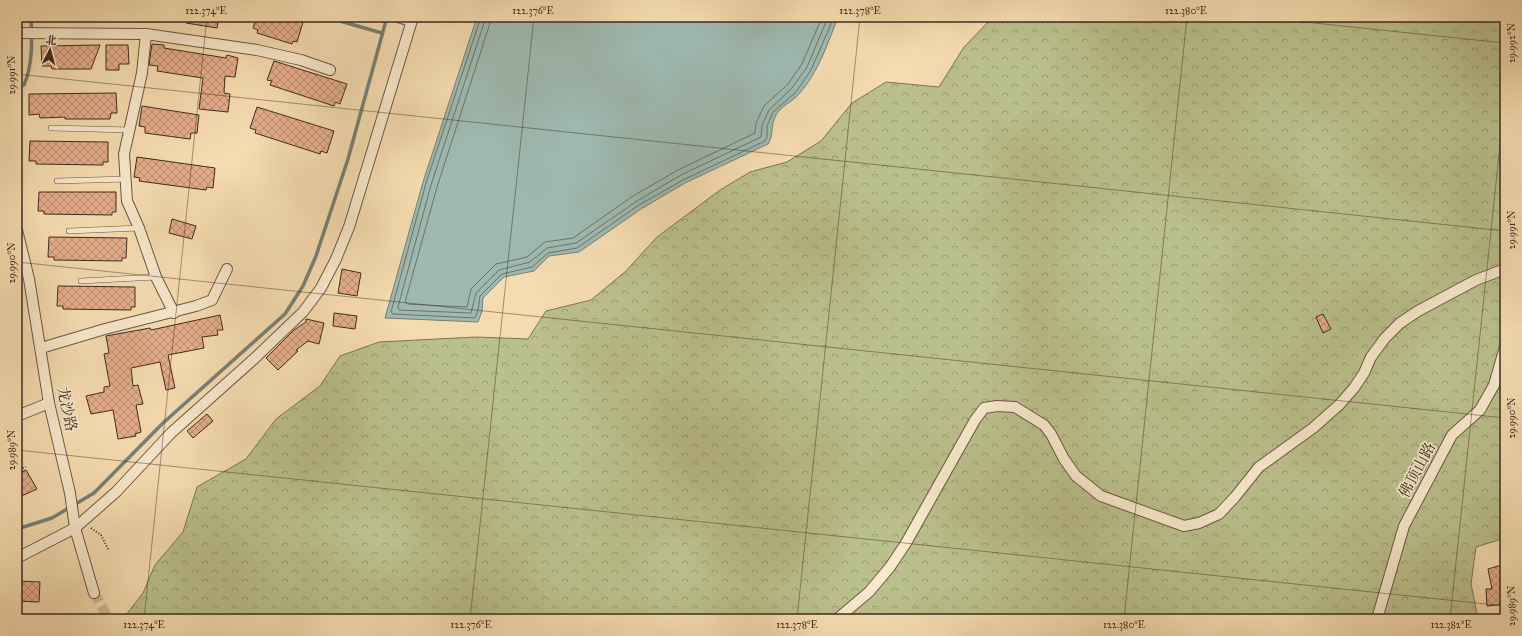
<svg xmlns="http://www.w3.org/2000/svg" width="1522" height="636" font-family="'IM FELL Great Primer','Noto Serif SC',serif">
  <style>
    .forest { fill: url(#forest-crowns); stroke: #7c7556 }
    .water { fill: #9dbab1; stroke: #778077 }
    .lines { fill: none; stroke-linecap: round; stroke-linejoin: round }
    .shore { stroke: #6e7268; stroke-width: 1 }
    .stream { stroke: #778077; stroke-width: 3.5 }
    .building { fill: url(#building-cross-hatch); stroke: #3f2a20 }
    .minor-tunnel { stroke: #d1b893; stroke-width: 10; stroke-dasharray: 10 5; stroke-linecap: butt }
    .service-casing { stroke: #6c5644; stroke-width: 6 }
    .minor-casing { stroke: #6c5644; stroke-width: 12 }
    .path { stroke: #3f2a20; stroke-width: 2; stroke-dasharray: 1 2; stroke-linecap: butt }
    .service { stroke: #f8e8cc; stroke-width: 5 }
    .minor { stroke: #f8e8cc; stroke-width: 10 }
    .ticks { fill: none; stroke: #3f2a20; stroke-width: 1; stroke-opacity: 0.45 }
    .labels { text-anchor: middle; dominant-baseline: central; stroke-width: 3.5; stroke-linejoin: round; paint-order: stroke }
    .street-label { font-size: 15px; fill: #3f2a20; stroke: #f8e8cc }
    .neatline { fill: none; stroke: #3f2a20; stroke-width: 1.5 }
    .ticks-label { font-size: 10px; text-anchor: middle; fill: #3f2a20 }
  </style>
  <defs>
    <pattern id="forest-crowns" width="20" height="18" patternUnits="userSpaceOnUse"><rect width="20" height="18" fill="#bac08c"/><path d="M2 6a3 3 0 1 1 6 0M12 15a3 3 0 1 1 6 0" fill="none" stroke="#999c72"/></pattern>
    <pattern id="building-cross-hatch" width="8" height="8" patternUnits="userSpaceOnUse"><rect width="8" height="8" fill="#e5ad8b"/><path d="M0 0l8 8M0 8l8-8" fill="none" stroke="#bb8d71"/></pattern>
  </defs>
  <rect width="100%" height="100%" fill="#f5dcb0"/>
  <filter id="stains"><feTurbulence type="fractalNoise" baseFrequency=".005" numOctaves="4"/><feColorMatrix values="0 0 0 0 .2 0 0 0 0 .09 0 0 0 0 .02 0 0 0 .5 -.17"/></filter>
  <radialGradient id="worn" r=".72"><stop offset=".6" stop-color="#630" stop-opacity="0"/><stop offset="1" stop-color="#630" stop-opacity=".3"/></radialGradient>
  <polygon class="forest" points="993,17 1505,17 1505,538 1476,547 1471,584 1478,619 123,619 143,593 155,565 183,532 197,487 246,459 276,419 320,386 340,356 379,342 476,337 528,339 546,311 591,300 626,271 657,237 720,190 750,172 787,162 821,141 852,103 886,82 939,87 964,47"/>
  <path class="water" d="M477 17H838C828 43 818 73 799 94 792 102 781 106 776 115 770 126 774 135 768 144L685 183 641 209 579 252 549 256 534 271 504 277 483 298 482 311 478 322 385 318 423 182Z"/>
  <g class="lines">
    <g class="shore">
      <polyline points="481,17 426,183 391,312 393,314 475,318 478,310 480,296 502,274 532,267 548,253 577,248 639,205 683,180 765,141 767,137 767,126 773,112 796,92 811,70 834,17"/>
      <polyline points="486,17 431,185 398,307 399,310 471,313 476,293 499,270 530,262 547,248 576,243 637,201 681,175 761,137 762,125 769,110 792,88 807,67 828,17"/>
      <polyline points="492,17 437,187 405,302 407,304 467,307 471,289 496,264 527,257 545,242 573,238 633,196 678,170 755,133 756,123 764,106 788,84 802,64 822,17"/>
    </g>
    <g class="stream">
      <polyline points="326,17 382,33"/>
      <path d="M17 88 24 85C33 65 32 39 31 17"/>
      <polyline points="17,529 52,518 94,493 163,423 285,314 303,286 316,256 348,159 387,17"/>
    </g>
  </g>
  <g class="building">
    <polygon points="187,17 219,17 217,28 186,23"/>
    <polygon points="257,17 286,17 303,22 297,42 293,41 292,44 257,33 258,30 253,28"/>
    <polygon points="152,44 164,45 164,48 226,58 227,55 238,58 235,77 225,76 224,93 230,94 228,112 199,109 203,78 157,71 158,66 149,65"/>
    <polygon points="100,45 91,69 52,69 51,66 42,66 41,46"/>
    <polygon points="106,45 128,45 129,64 119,64 119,70 106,70"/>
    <polygon points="274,61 347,84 340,104 335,102 334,106 270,85 272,81 267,80"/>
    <polygon points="116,93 117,113 111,113 110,119 65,119 65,117 40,118 39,114 29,115 29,94"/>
    <polygon points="142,106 199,115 197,133 191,133 190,139 145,133 145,127 139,126"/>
    <polygon points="257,107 334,131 327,153 321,151 320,154 255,133 256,130 250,128"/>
    <polygon points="30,141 108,142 108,162 103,162 103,165 36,164 36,161 29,161"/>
    <polygon points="137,157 215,168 213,188 207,187 206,190 139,181 140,178 134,177"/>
    <polygon points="39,192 116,192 116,212 112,212 112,215 44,214 44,211 38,211"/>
    <polygon points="172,219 196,226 192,239 169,233"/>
    <polygon points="49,237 127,238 126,258 122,258 122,261 54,260 54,257 48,257"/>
    <polygon points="342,269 361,273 357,296 338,293"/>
    <polygon points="58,286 135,287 135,307 131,307 131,310 63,309 63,306 57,306"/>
    <polygon points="334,313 357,316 355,329 333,326"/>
    <polygon points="1323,314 1331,329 1323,333 1316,317"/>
    <polygon points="220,315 223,330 217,330 218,335 202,337 204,348 168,355 175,388 166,390 160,362 131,368 133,386 138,385 143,404 136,405 141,432 135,434 136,436 118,439 113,410 91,414 86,396 104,392 104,387 110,386 104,354 109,353 106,336 150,328 151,330"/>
    <polygon points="306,319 324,323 319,344 308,341 296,350 298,351 278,370 266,358 294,330 306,322"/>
    <polygon points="207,414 213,421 193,438 187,431"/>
    <polygon points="26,470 37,489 17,498 17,474"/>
    <polygon points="1505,564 1505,604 1487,606 1486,589 1492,589 1488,569"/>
    <polygon points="17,581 40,582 39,602 17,601"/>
  </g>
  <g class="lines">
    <polyline class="minor-tunnel" points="94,593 109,619"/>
    <defs>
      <g id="service">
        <polyline points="51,128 130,130"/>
        <polyline points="57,181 126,179"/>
        <polyline points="69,231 139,228"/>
        <polyline points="81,281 156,277"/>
      </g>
      <g id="minor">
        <polyline points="398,17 411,21"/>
        <polyline points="17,33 146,34 257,50 301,60 330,70"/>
        <polyline points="146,34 142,73 124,154 127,201 139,228 156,277 174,313"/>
        <polyline points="17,230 29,279 49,403 70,493 75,528 94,593"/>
        <polyline points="41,348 105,329 196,306 212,300 227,269"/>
        <polyline points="17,416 49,403"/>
        <polyline points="17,558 75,528 116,492 171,433 255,358 303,312 321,288 336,259 349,227 413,17"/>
        <polyline points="837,619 869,592 890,567 906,543 975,420 984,408 997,406 1015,407 1044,425 1051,434 1064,459 1076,476 1101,496 1184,526 1199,523 1219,514 1235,497 1259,467 1313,428 1339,405 1354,388 1364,373 1371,357 1385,338 1400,323 1418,311 1476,280 1505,269"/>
        <polyline points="1377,619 1404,526 1452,435 1480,410 1494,385 1505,347"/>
      </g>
    </defs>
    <use href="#service" class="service-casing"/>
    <use href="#minor" class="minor-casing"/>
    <g class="path">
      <polyline points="17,455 20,454"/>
      <polyline points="17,470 26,467"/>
      <polyline points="91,528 101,535 109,551"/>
    </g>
    <use href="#service" class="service"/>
    <use href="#minor" class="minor"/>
  </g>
  <path class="ticks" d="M1256 17 1505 43M17 74 1505 231M17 262 1505 418M17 450 1505 606M144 619 207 17M470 619 534 17M797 619 860 17M1124 619 1187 17M1450 619 1505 98"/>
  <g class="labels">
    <g class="street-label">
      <text transform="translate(67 409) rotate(78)">龙沙路</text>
      <text transform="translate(1417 470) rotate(-62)">佛顶山路</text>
    </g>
  </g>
  <rect width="1522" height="636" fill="none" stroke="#f5dcb0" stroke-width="44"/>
  <g transform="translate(50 50) rotate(6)" stroke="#f8e8cc" stroke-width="3" paint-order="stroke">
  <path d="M0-3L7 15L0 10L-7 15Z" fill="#3f2a20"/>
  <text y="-6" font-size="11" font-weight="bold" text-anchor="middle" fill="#3f2a20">北</text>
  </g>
  <rect x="22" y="22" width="1478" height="592" class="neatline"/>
  <g class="ticks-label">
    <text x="206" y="14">122.374°E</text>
    <text x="533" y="14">122.376°E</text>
    <text x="860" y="14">122.378°E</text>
    <text x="1186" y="14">122.380°E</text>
    <text transform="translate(1511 43) rotate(-90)" y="4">29.992°N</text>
    <text transform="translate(11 75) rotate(-90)" y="4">29.991°N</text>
    <text transform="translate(1511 230) rotate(-90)" y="4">29.991°N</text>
    <text transform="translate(11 263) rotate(-90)" y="4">29.990°N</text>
    <text transform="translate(1511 418) rotate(-90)" y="4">29.990°N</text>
    <text transform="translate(11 450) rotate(-90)" y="4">29.989°N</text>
    <text transform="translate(1511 606) rotate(-90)" y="4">29.989°N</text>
    <text x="144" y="628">122.374°E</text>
    <text x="471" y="628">122.376°E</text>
    <text x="797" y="628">122.378°E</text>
    <text x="1124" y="628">122.380°E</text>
    <text x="1451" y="628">122.382°E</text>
  </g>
  <rect width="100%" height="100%" filter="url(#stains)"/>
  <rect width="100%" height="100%" fill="url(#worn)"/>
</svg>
